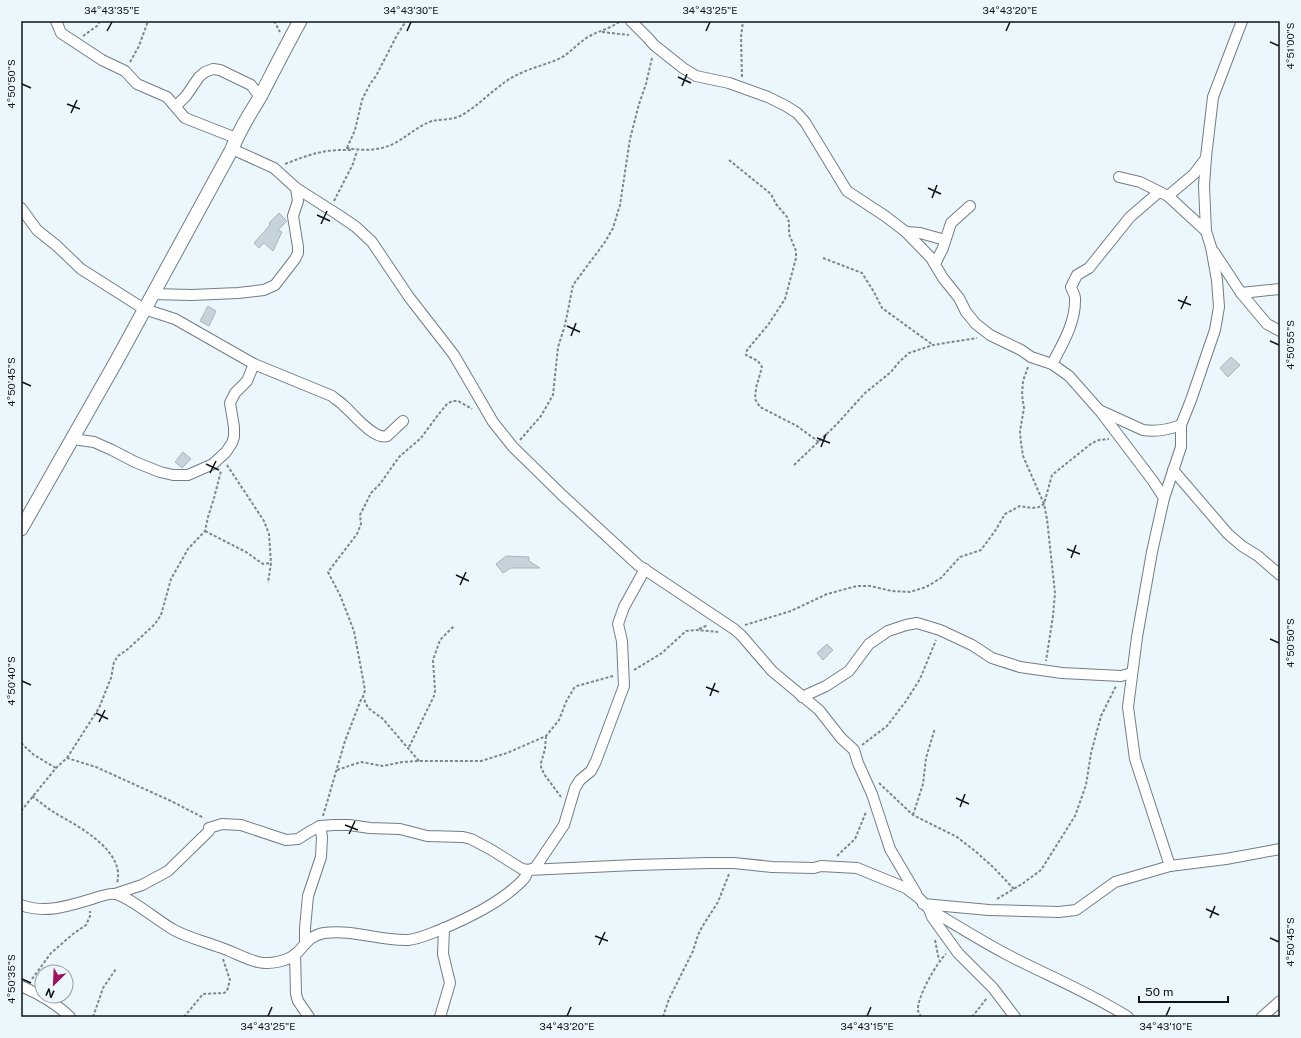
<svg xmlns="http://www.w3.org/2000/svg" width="1301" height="1038" font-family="'Public Sans',sans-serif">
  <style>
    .building { fill: #c6d3da; stroke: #a8b5bc }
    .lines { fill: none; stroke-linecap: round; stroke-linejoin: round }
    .minor-casing { stroke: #727e84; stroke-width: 12 }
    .tertiary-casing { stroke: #727e84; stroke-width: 15 }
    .path { stroke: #7e868b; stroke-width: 2; stroke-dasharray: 3 2; stroke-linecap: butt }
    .minor { stroke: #fff; stroke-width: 10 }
    .tertiary { stroke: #fff; stroke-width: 13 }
    .ticks { fill: none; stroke: #0f1316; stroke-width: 1.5 }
    .neatline { fill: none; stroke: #0f1316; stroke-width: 1.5 }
    .ticks-label { font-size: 10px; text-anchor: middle; fill: #0f1316 }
  </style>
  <rect width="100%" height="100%" fill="#ecf7fd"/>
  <g class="building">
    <polygon points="279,213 287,221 278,230 282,232 273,251 264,243 259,248 254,243 270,225 269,223"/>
    <polygon points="208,306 216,311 209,326 200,321"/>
    <polygon points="1231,357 1240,365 1228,377 1220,368"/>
    <polygon points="183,452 191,459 182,468 175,462"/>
    <polygon points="506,556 529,557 529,561 540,568 511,568 503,573 496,564"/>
    <polygon points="827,644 833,650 823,660 817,653"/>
  </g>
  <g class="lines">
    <defs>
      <g id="minor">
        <polyline points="56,21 61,33 102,60 125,71 137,84 167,97 185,118 236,138"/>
        <path d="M631 21 648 38 654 45 683 68 696 76 729 83 768 97 786 106 797 113 805 122 847 191 885 216 906 232 931 258 943 278 959 298 966 312 976 324 990 335 1021 350 1031 357 1052 364 1069 376 1099 410 1143 430C1156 432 1168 430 1181 425"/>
        <polyline points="176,106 186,96 199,77 205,72 213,69 220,70 251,85 260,97"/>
        <polyline points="232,149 274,168 296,188 337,214 356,227 372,242 409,297 454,355 493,422 513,447 562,495 638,565 734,629 741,635 772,671 819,710 841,738 854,750 858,763 872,794 890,849 916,893"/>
        <polyline points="1119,177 1140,182 1168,196 1206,231"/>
        <polyline points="1168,196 1194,174 1206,158"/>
        <path d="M21 208 37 230 57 246 81 269 144 309 175 319 254 364 332 396C335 399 339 401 342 404 352 412 373 440 387 436L403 421"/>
        <polyline points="906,232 920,233 945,240"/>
        <polyline points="1214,252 1241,293 1267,324 1280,331"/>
        <polyline points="935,264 943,248 951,223 970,206"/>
        <polyline points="1241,293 1280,289"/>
        <polyline points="152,294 192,295 238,293 264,290 275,285 295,259 298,253 298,247 293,216 298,201 296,188"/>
        <path d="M1052 364C1063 343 1076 322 1075 298 1075 294 1072 291 1071 287L1077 275 1089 268 1130 217 1159 192"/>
        <polyline points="1100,411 1153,481 1164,498"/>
        <polyline points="73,439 94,442 112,450 135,462 160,472 173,475 188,475 213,464 226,452 232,443 234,437 234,427 230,403 235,393 247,381 254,364"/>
        <polyline points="1173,470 1228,534 1242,546 1258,556 1280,575"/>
        <polyline points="802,697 826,686 849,671 869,644 888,631 906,625 917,623 940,630 972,645 992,658 1020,667 1062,673 1121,676 1132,673"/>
        <polyline points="1170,866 1135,759 1128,707 1137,637 1152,552 1164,498 1181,447 1181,425 1191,400 1215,330 1219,307 1217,280 1211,247 1206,231 1204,186 1206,157 1213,97 1242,21"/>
        <path d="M115 894 142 885 168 871 209 831V828L222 824 241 825 286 840 298 839 309 832 320 826 334 825H349L370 828 400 829 427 836 463 837 471 839 490 849 522 869 528 870 635 865 709 863H734L772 867 814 868 821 866 857 868 906 888 919 898 929 909C954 924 980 940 1006 954 1046 975 1089 992 1128 1017"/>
        <polyline points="923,904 989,910 1059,912 1076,910 1115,882 1170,866 1226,859 1280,849"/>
        <path d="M21 905C45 914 69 906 92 899 98 897 108 893 115 894 129 896 159 922 174 930 189 938 203 941 219 947 232 951 245 959 258 962 270 965 287 961 296 954 306 944 309 936 324 933 353 929 380 941 408 940 419 939 429 934 440 930 468 918 500 903 522 881 525 878 527 874 528 870L535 868 564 825 575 788 580 780 591 771 596 761 624 686 622 641 618 624 624 607 645 569"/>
        <polyline points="929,909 932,917 958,953 993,988 1015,1017"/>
        <polyline points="305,943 305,928 308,896 321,857 322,837 320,826"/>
        <polyline points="295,954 296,994 298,1001 309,1017"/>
        <path d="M21 986C39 994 56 1003 70 1017"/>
        <polyline points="440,1017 450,983 443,954 444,928"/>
        <polyline points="1262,1017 1280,1001"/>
      </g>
      <path id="tertiary" d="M21 529 117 360 232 149C239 130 250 114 260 97 273 72 286 46 300 21"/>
    </defs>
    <use href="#minor" class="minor-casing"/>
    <use href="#tertiary" class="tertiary-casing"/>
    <g class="path">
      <polyline points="274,21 280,32"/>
      <polyline points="602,32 629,35"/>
      <polyline points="83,36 97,26 100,21"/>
      <polyline points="130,62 139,46 148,21"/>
      <polyline points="742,77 741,37 743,21"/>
      <polyline points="347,148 355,130 362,100 370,84 376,76 397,35 406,21"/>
      <polyline points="729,160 771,194 776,204 787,217 789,222 789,234 796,251 796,258 785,299 768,325 747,350 746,355 758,361 762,367 756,388 755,399 760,407 797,426 819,442"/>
      <path d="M285 164C308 155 324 149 350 150L347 148C363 151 380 151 395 143 408 136 418 126 432 121 441 119 453 120 462 115 483 103 499 82 521 73 534 67 548 64 561 58 571 52 578 43 588 37 598 31 610 29 620 21"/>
      <polyline points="334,201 353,164 357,151"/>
      <polyline points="823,258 862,273 874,292 882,308 933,345"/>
      <polyline points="1028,367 1023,381 1022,395 1024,408 1020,431 1021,443 1023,456 1044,504 1047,519 1055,593 1053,616 1046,661"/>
      <polyline points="520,440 541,416 553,395 558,347 565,325 573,285 605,242 613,228 620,205 630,139 639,104 646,84 652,58"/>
      <polyline points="227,465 264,521 269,534 271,563 268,583"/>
      <polyline points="794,465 836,425 865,393 891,372 899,362 909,353 933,345 977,338"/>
      <polyline points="205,531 246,552 263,564 271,563"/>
      <polyline points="745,625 791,611 827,594 857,586 870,586 892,591 910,592 926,587 941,578 960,557 981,550 995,531 1005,514 1020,506 1032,508 1039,507 1044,504 1052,475 1092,443 1099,440 1109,439"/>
      <polyline points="699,629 708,625"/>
      <polyline points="634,670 662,653 686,631 697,630 718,632"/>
      <polyline points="546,736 545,749 541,763 541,767 544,774 561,797"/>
      <polyline points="21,743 34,755 56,768"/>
      <polyline points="862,745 887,726 906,701 920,679 936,640"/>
      <polyline points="409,747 434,696 435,691 433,660 440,640 454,626"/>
      <polyline points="67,758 99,708 111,678 114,662 118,656 128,649 155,624 161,615 171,579 188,549 205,531 208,517 214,498 221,471"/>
      <polyline points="419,761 383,719 368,708 363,697 365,690 354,631 340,595 330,576 328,572 357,534 361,524 360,515 371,493 380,484 399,457 421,438 438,415 447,404 452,401 458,401 472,409"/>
      <polyline points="337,770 361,762 383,766 402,762 419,761 481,761 507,753 546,736 559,720 566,702 574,688 577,686 613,676"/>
      <polyline points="879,783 913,815 957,837 975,851 993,867 1014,889"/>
      <path d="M32 796C40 802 47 808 55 813 78 826 126 851 117 883"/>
      <polyline points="21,811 56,768 67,758 96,767 171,801 204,818"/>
      <polyline points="913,815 923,784 926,758 935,728"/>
      <polyline points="323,816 345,741 362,697"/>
      <polyline points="837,856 855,839 866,812"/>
      <polyline points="997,899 1022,884 1041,870 1075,816 1086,785 1091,753 1101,716 1116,686"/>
      <polyline points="935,940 939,960"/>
      <polyline points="32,979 51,953 73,934 86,925 90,916 90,911"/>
      <polyline points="93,1017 103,988 116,969"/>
      <polyline points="184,1017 203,994 224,993 227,991 230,980 223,959"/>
      <polyline points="663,1017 669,999 693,951 698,935 702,927 718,902 729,874"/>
      <path d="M921 1017C920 1015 919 1013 918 1011 916 999 937 962 946 954"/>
      <polyline points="972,1017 987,998"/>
    </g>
    <use href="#minor" class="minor"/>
    <use href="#tertiary" class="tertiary"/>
  </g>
  <path class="ticks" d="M107 31 112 22M407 31 411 22M706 31 710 22M1006 31 1010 22M1270 42 1279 46M678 77 691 83M22 84 31 88M682 86 687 74M67 104 80 109M71 113 77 100M928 188 941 194M932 198 937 185M317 215 330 221M321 224 327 211M1178 300 1191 305M1181 309 1187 296M567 326 580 332M571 336 576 323M1270 341 1279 345M22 382 31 386M817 438 830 443M821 447 826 434M206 464 219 470M210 473 216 461M1067 549 1080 554M1071 558 1076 545M456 575 469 581M460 585 466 572M1270 639 1279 643M22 681 31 685M706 687 719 692M710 696 715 683M96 713 108 719M99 722 105 710M956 798 969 804M960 807 965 794M345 825 358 830M349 834 355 821M1206 909 1219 915M1210 918 1215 906M595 936 608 941M1270 938 1279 942M599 945 605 932M22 979 31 983M268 1016 272 1007M567 1016 571 1007M867 1016 871 1007M1166 1016 1170 1007"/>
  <rect width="1301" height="1038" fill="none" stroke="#ecf7fd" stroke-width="44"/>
  <g transform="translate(54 984) rotate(204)"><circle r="19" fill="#ecf7fd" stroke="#949ca1"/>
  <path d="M0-3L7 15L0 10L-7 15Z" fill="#9e1461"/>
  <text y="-6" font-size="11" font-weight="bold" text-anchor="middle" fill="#0f1316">N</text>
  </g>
  <path d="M1139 996v6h89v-6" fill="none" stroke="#0f1316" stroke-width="2"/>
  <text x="1145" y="996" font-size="12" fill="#0f1316" stroke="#ecf7fd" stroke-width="3" paint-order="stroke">50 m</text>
  <rect x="22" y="22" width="1257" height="994" class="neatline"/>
  <g class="ticks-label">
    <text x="112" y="14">34°43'35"E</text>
    <text x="411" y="14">34°43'30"E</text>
    <text x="710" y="14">34°43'25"E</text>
    <text x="1010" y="14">34°43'20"E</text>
    <text transform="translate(1290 46) rotate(-90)" y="4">4°51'00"S</text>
    <text transform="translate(11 84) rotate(-90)" y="4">4°50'50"S</text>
    <text transform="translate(1290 345) rotate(-90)" y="4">4°50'55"S</text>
    <text transform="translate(11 382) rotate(-90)" y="4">4°50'45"S</text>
    <text transform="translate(1290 643) rotate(-90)" y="4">4°50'50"S</text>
    <text transform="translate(11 681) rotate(-90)" y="4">4°50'40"S</text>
    <text transform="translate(1290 942) rotate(-90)" y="4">4°50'45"S</text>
    <text transform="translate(11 979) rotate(-90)" y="4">4°50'35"S</text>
    <text x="268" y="1030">34°43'25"E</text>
    <text x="567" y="1030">34°43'20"E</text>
    <text x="867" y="1030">34°43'15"E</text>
    <text x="1166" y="1030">34°43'10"E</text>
  </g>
</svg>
